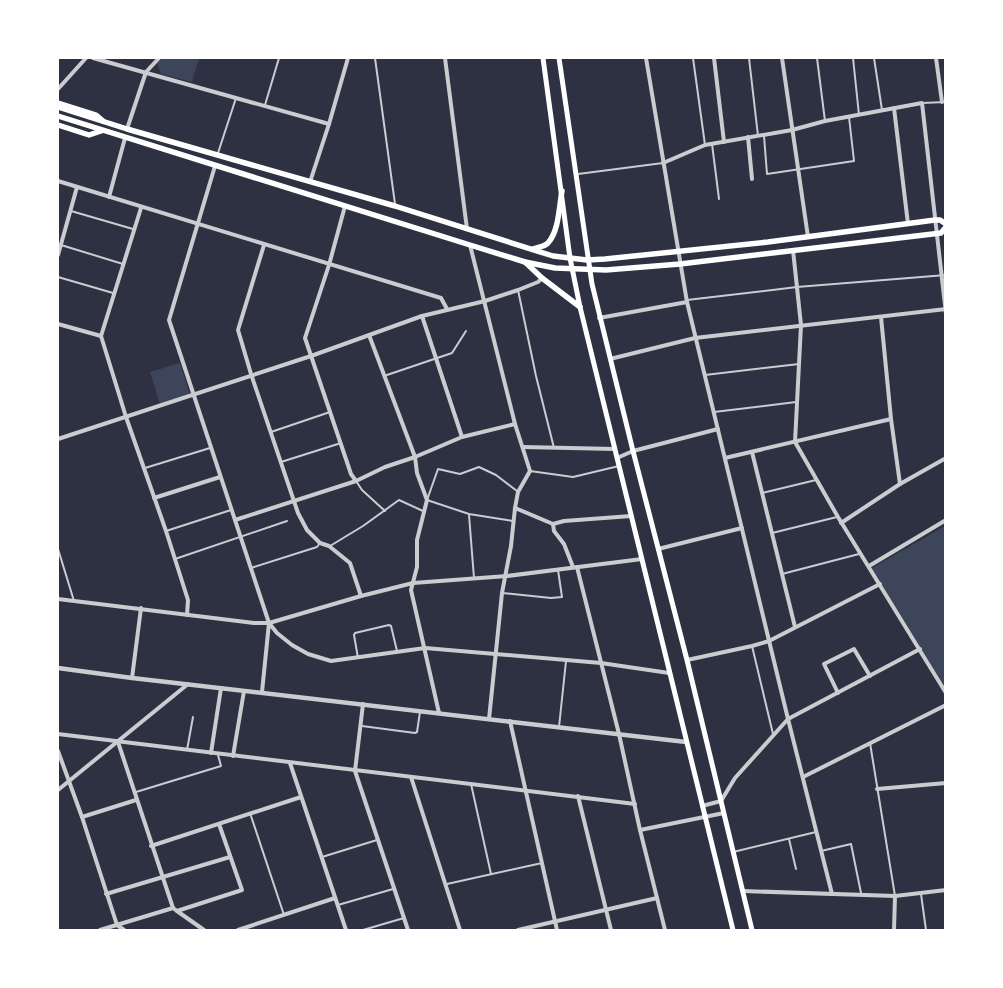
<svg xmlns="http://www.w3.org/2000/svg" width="1003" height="988" font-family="'Space Grotesk',sans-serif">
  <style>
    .green { fill: #3c4559 }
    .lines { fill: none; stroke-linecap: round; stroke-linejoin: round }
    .service { stroke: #caccd0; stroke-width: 2 }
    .minor { stroke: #caccd0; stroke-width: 4 }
    .tertiary { stroke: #caccd0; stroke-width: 4.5 }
    .secondary { stroke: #fff; stroke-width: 5 }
    .primary { stroke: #fff; stroke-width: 5.5 }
  </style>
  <rect width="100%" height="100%" fill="#2d3142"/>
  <g class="green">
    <polygon points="162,58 199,58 192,82 161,74 157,63"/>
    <polygon points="180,363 190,395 160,404 150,372"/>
    <polygon points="945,526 945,687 872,568"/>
  </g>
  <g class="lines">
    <g class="service">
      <polyline points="354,58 359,58"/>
      <polyline points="375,58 395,204"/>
      <polyline points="693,58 705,145"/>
      <polyline points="749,58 758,136"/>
      <polyline points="817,58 825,121"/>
      <polyline points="853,58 859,115"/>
      <polyline points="874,58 882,110"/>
      <polyline points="922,103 946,102"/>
      <polyline points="265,105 279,58"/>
      <polyline points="764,136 767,174 854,161 849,117"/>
      <polyline points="712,144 719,199"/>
      <polyline points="218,153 236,98"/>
      <polyline points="578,174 663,163"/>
      <polyline points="71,211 133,229"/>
      <polyline points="61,245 123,264"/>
      <polyline points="58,277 113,293"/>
      <polyline points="518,290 536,376 554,448"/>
      <polyline points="687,300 797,287 946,275"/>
      <polyline points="705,375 799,364"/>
      <polyline points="384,376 452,353 466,331"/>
      <polyline points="714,412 796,402"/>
      <polyline points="271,432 330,412"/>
      <polyline points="281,462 341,443"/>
      <polyline points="145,468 210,448"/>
      <polyline points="530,471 573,477 619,466"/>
      <polyline points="356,481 362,490 385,511"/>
      <polyline points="762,493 816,480"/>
      <polyline points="469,515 474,578"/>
      <polyline points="513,521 469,514 427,500 438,469 460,474 479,467 496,475 517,491"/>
      <polyline points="166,531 231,510"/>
      <polyline points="772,533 837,517"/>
      <polyline points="330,546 363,526 399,500 423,511"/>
      <polyline points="58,549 74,601"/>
      <polyline points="175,559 287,521"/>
      <polyline points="251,568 317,547 320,543"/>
      <polyline points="782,574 859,554"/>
      <polyline points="502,593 551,598 562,597 558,570"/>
      <polyline points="752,646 773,734"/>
      <polyline points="358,658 354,635 355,633 389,625 391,626 397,651"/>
      <polyline points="362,726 415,733 417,732 420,712"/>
      <polyline points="559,727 566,661"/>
      <polyline points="870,743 895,896"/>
      <polyline points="187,750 193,717"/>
      <polyline points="471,784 491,874"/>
      <polyline points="136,792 221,766 218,755"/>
      <polyline points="250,813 284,915"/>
      <polyline points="789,839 796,869"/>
      <polyline points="821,851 851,844 861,893"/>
      <polyline points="733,852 816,832"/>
      <polyline points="322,857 377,840"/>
      <polyline points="447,884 542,863"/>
      <polyline points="921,894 926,930"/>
      <polyline points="338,905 393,889"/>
      <polyline points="363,930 404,918"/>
    </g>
    <g class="minor">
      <polyline points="93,58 329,124"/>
      <polyline points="445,58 467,229"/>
      <polyline points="646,58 687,302 788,719 832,894"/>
      <polyline points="714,58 724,142"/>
      <polyline points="782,58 808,237"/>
      <polyline points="936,58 942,102"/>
      <polyline points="58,89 86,58"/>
      <polyline points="894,108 908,224"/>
      <polyline points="127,129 146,72 159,58"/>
      <polyline points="748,137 752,179"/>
      <polyline points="663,163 705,145 792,130 825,121 922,103 946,314"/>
      <polyline points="215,166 169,320 269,623 262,692"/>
      <polyline points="58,181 441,298 447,309"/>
      <polyline points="310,182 329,124 348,58"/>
      <polyline points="109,197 125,138"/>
      <polyline points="345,206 329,265 305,338 351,474 356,481"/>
      <polyline points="141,208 101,336 126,417 166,531 188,600 187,615"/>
      <polyline points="264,245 238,330 251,374 298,513 307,530 320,543 329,546 350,563 361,596"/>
      <polyline points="470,245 515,424 530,471 518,492 515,508 511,546 502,593 489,719"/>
      <polyline points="793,250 801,325 795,442 838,517 946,693"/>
      <polyline points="58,255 77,187"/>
      <polyline points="422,316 462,437"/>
      <polyline points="881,317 891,419 900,484"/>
      <polyline points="599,318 687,302"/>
      <polyline points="58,324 101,336"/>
      <polyline points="369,335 415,457 417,473 427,500 417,540 417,567 411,590 439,713"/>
      <polyline points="610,359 695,338 946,309"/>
      <polyline points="58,439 311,356 422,316 485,301 518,290 538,282 542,278"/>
      <polyline points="523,447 615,449"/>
      <polyline points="752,452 795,627"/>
      <polyline points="617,458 633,451 718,429"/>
      <polyline points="725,458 891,419"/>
      <polyline points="154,498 220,477"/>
      <polyline points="515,508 553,524 564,521 631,516"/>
      <polyline points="235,520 356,481 385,467 415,457 462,437 515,424"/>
      <polyline points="841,523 900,484 946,458"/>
      <polyline points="553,524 554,531 564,544 573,567"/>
      <polyline points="658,549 742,528"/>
      <polyline points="869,566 946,520"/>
      <polyline points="577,567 619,734 640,830 665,930"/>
      <polyline points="58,599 254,623 269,623 361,596 413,583 507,576 642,559"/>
      <polyline points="269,623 277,633 292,645 308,654 331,661 425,648 601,663 669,673"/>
      <polyline points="687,660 752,646 769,641 880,584"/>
      <polyline points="132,678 141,608"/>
      <polyline points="838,693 824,664 854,649 870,676"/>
      <polyline points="363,704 355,771 408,930"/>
      <polyline points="510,721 557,930"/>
      <polyline points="58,734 635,804"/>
      <polyline points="118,742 173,908"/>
      <polyline points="58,751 82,817 117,925 124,930"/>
      <polyline points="211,753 221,688"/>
      <polyline points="233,756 244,691"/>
      <polyline points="290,763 346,930"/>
      <polyline points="411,777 460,930"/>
      <polyline points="803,777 946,705"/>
      <polyline points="877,789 946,783"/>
      <polyline points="58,790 188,684"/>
      <polyline points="578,796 611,930"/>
      <polyline points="702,806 721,801 735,778 788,719 920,649"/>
      <polyline points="82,817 136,800"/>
      <polyline points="640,830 724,813"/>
      <polyline points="151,846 301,797"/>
      <polyline points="743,891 895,896 946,890"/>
      <polyline points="106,894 230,857"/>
      <polyline points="177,911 204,930"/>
      <polyline points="100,930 173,908 177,911 242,890 219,824"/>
      <polyline points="238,930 335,898"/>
      <polyline points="518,930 657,898"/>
      <polyline points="894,930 895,896"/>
    </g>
    <polyline class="tertiary" points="58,668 132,678 686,742"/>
    <g class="secondary">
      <polyline points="543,58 570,258 580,307 733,930"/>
      <polyline points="559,58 592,284 633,451 687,660 752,930"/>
    </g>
    <g class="primary">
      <polyline points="58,103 96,115 103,121"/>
      <polyline points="58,107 127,129 395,206 553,256 587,260 605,259 768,242 935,220 940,220 946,224"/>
      <polyline points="58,116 470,245 525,262 555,268 606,270 680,264 941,233 946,227"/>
      <polyline points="58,125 89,135 101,131"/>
      <path d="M533 249C538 247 544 247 548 243 559 231 559 207 562 191"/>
      <polyline points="525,262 542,278 580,307"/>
    </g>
  </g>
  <rect width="1003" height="988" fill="none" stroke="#ffffff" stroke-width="118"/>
</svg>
